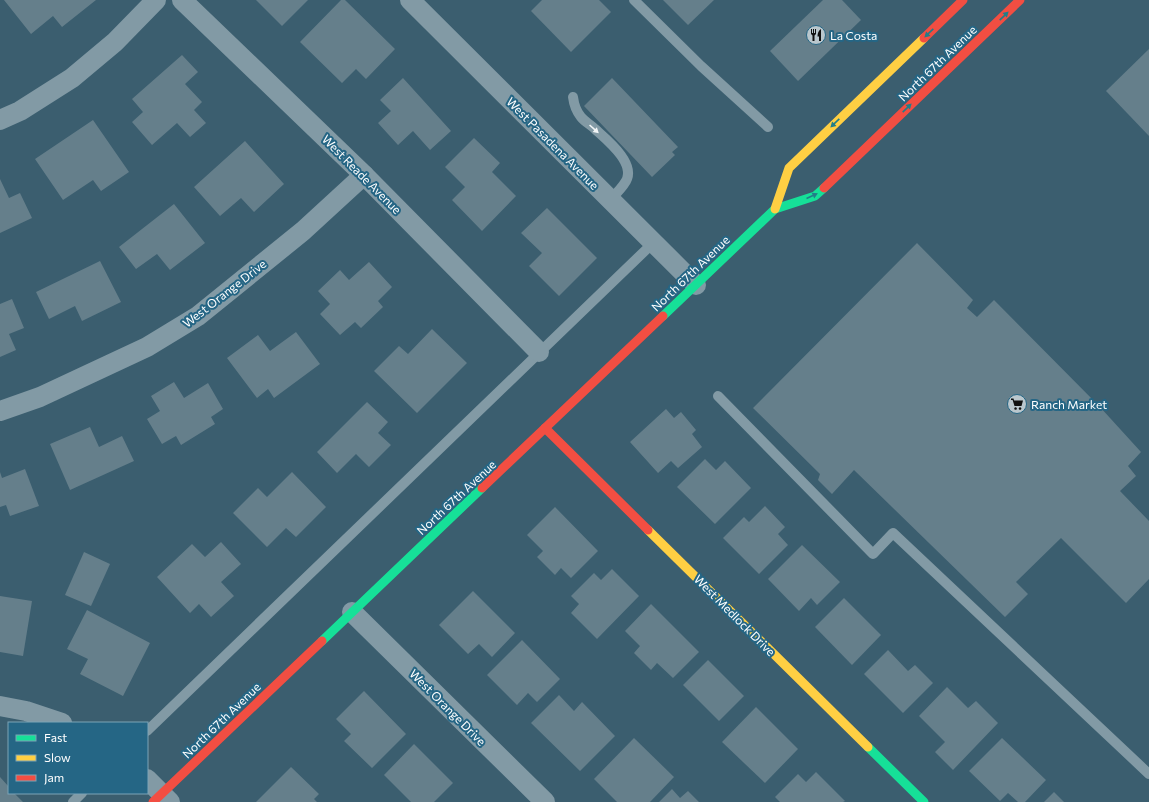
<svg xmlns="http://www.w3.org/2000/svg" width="1149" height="802" font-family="Commissioner,sans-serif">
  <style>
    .building { fill: #657f8b }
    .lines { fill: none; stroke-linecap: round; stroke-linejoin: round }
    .lane { stroke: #829aa5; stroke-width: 10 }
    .street { stroke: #829aa5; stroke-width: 20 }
    .fast { stroke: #16e098; stroke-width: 9 }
    .slow { stroke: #ffcf43; stroke-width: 9 }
    .jam { stroke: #f24e42; stroke-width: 9 }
    .oneway { fill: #227e89 }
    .oneway2 { fill: #f2f5f6 }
    .labels { text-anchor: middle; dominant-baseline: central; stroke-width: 4; stroke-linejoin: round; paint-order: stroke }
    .poi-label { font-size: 12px; fill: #fff; stroke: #256685; text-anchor: start }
    .street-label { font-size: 12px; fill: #fff; stroke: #256685 }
  </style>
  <rect width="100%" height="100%" fill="#3b5e6f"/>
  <g class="building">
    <polygon points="4,0 96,0 62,27 53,16 31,34"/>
    <polygon points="256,0 308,0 282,26"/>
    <polygon points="341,0 345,0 395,49 366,79 356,69 342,83 300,42"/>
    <polygon points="542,0 599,0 611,12 571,52 531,11"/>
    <polygon points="663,0 714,0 688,25"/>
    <polygon points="823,0 842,0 861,20 798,81 770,51"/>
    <polygon points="1149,49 1149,136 1106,91"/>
    <polygon points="182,55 198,72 185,84 202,102 194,110 206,123 190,137 177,123 152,145 132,122 143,112 132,99"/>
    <polygon points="403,78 451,131 430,150 413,131 398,145 378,123 391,111 380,100"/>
    <polygon points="612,78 678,147 672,152 675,155 652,177 584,106"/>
    <polygon points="93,120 129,172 101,191 93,180 63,200 35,159"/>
    <polygon points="474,138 500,163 492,172 516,196 482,231 452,200 465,187 445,167"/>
    <polygon points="245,141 284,184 254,212 241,198 220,216 194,187"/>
    <polygon points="0,179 9,198 20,193 32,218 0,233"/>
    <polygon points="174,204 205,243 170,270 157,254 136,269 119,247"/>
    <polygon points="547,208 597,258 559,296 529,266 542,253 521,233"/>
    <polygon points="917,243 973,300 967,308 977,317 994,300 1100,407 1141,452 1128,466 1136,476 1120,491 1149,521 1149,579 1126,603 1061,538 1016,582 1028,594 1005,617 854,470 832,494 818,480 820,474 753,408"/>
    <polygon points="100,261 121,302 82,321 75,306 49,319 36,292"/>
    <polygon points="369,262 392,287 378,301 383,307 361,328 355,322 340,335 320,314 330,304 318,291 340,270 349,280"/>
    <polygon points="12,299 24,328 9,334 16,350 0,357 0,304"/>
    <polygon points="432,329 467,363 417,413 374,371 399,346 408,354"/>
    <polygon points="296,332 320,364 274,398 268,389 257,398 227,358 258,335 270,351"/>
    <polygon points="174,382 184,398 208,383 223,409 211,417 215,424 181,445 176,436 162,444 147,419 160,411 151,396"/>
    <polygon points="367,402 388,422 378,433 391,445 369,467 356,454 337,473 317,452"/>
    <polygon points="666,409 674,418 681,412 696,430 692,434 702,447 678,468 671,461 658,473 630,442"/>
    <polygon points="90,427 99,447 122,436 134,461 70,490 50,444"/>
    <polygon points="705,459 716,470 725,461 751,488 715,524 677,487"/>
    <polygon points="25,469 39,506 10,516 6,505 0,507 0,472 2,478"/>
    <polygon points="292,472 326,507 296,537 286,528 267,547 233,513 258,488 267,497"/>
    <polygon points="765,506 785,527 778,534 788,545 759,574 723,538 744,517 749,522"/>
    <polygon points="555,507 598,551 571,578 561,568 555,575 537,557 543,551 527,535"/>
    <polygon points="221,542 241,564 221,582 234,596 211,617 199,604 190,613 157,577 192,544 205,557"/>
    <polygon points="802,545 840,582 817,605 811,598 799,611 768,579"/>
    <polygon points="84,552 110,564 91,606 65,595"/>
    <polygon points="612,569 639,596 597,639 571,613 579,604 571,596 594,573 601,580"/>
    <polygon points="473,591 515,633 492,657 479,644 468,654 439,625"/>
    <polygon points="0,596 32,601 23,656 0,652"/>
    <polygon points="844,598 881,635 852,665 815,627"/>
    <polygon points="651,604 699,652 673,678 657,663 651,670 634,653 640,646 625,631"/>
    <polygon points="87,610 150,643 123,696 80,674 88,659 67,649"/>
    <polygon points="522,640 560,679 537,702 528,693 517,705 487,675"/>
    <polygon points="888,650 908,671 915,665 933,683 903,713 864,674"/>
    <polygon points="708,660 744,696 719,721 683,685"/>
    <polygon points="947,687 968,708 976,701 998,723 953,770 935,752 945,742 919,716"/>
    <polygon points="364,691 406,734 372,768 344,741 351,734 336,719"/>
    <polygon points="559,695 574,711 582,702 615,736 580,771 531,723"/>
    <polygon points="756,707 798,749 765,783 722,742"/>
    <polygon points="634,738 674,777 650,802 617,802 594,779"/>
    <polygon points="1002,738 1046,780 1025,802 1018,802 1008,793 1000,801 969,771"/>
    <polygon points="414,744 453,783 434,802 411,802 384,775"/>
    <polygon points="291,767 319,794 314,799 317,802 256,802"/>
    <polygon points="816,772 845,801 843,802 780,802 775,797 798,774 806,782"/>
    <polygon points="0,777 9,787 9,793 14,793 23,802 0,802"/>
    <polygon points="672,789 680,798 688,791 699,802 659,802"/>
    <polygon points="1054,792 1064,802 1044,802"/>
  </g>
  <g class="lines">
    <g class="lane">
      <polyline points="634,0 701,66 768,127"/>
      <path d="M573 97C574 105 576 111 581 117 585 122 591 125 595 129 607 140 636 163 626 181 622 188 616 194 610 200"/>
      <polyline points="718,396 873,554 893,533 1149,774"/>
      <polyline points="147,731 653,243"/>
      <polyline points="73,802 82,793"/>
    </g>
    <g class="street">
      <polyline points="182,0 364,175 539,352"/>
      <polyline points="410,0 696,285"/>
      <polyline points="0,120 20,111 72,78 115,42 156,0"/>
      <polyline points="0,411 40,397 147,347 198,316 303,231 364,175"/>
      <polyline points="352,612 545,802"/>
      <polyline points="0,706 26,711 62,723"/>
      <polyline points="147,779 170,802"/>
    </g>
    <g class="fast">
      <polyline points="663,316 775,209 815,196 824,188"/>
      <polyline points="322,641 482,488"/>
      <polyline points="868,747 924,802"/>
    </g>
    <g class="slow">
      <polyline points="775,209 789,168 924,38"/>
      <polyline points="648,530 868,747"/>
    </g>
    <g class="jam">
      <polyline points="924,38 963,0"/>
      <polyline points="824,188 1020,0"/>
      <polyline points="545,428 648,530"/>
      <polyline points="482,488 663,316"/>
      <polyline points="153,802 322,641"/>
    </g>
  </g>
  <defs><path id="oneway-solid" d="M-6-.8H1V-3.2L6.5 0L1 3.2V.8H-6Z"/></defs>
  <g class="oneway">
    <use href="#oneway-solid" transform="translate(1004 16) rotate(-44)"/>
    <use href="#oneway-solid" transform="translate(929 33) rotate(136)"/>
    <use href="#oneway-solid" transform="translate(907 108) rotate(-44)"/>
    <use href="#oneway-solid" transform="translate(835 123) rotate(136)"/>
    <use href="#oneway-solid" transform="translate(812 196) rotate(-24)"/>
  </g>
  <use class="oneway2" href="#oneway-solid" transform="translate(594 129) rotate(42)"/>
  <defs>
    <symbol id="restaurant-disc" viewBox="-11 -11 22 22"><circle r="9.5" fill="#bac7cd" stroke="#256685"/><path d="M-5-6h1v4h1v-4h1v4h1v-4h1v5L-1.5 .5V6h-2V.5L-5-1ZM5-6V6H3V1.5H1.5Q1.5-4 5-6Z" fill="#111"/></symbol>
    <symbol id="supermarket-disc" viewBox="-11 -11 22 22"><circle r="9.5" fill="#bac7cd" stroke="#256685"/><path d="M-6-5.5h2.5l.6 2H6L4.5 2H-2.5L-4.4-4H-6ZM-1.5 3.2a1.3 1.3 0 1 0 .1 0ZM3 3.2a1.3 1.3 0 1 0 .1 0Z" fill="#111"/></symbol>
  </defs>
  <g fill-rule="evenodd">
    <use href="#restaurant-disc" x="805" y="24" width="22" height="22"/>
    <use href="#supermarket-disc" x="1006" y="393" width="22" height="22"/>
  </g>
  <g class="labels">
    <g class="poi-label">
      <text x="830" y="35">La Costa</text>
      <text x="1031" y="404">Ranch Market</text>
    </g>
    <g class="street-label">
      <text transform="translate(937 63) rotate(-44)">North 67th Avenue</text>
      <text transform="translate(553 143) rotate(45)">West Pasadena Avenue</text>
      <text transform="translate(362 174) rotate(45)">West Reade Avenue</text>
      <text transform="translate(690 273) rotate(-44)">North 67th Avenue</text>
      <text transform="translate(224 293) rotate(-38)">West Orange Drive</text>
      <text transform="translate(456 497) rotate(-43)">North 67th Avenue</text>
      <text transform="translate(735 615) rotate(45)">West Medlock Drive</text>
      <text transform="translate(448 707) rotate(45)">West Orange Drive</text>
      <text transform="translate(221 720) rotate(-44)">North 67th Avenue</text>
    </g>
  </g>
  <rect x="8" y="722" width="140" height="72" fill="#256685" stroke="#7ca3b6"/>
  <rect x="16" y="735" width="20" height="6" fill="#16e098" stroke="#7ca3b6"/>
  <text x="44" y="742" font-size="12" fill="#ffffff">Fast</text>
  <rect x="16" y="755" width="20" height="6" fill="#ffcf43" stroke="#7ca3b6"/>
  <text x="44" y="762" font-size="12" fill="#ffffff">Slow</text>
  <rect x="16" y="775" width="20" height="6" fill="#f24e42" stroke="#7ca3b6"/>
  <text x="44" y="782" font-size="12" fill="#ffffff">Jam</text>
</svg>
